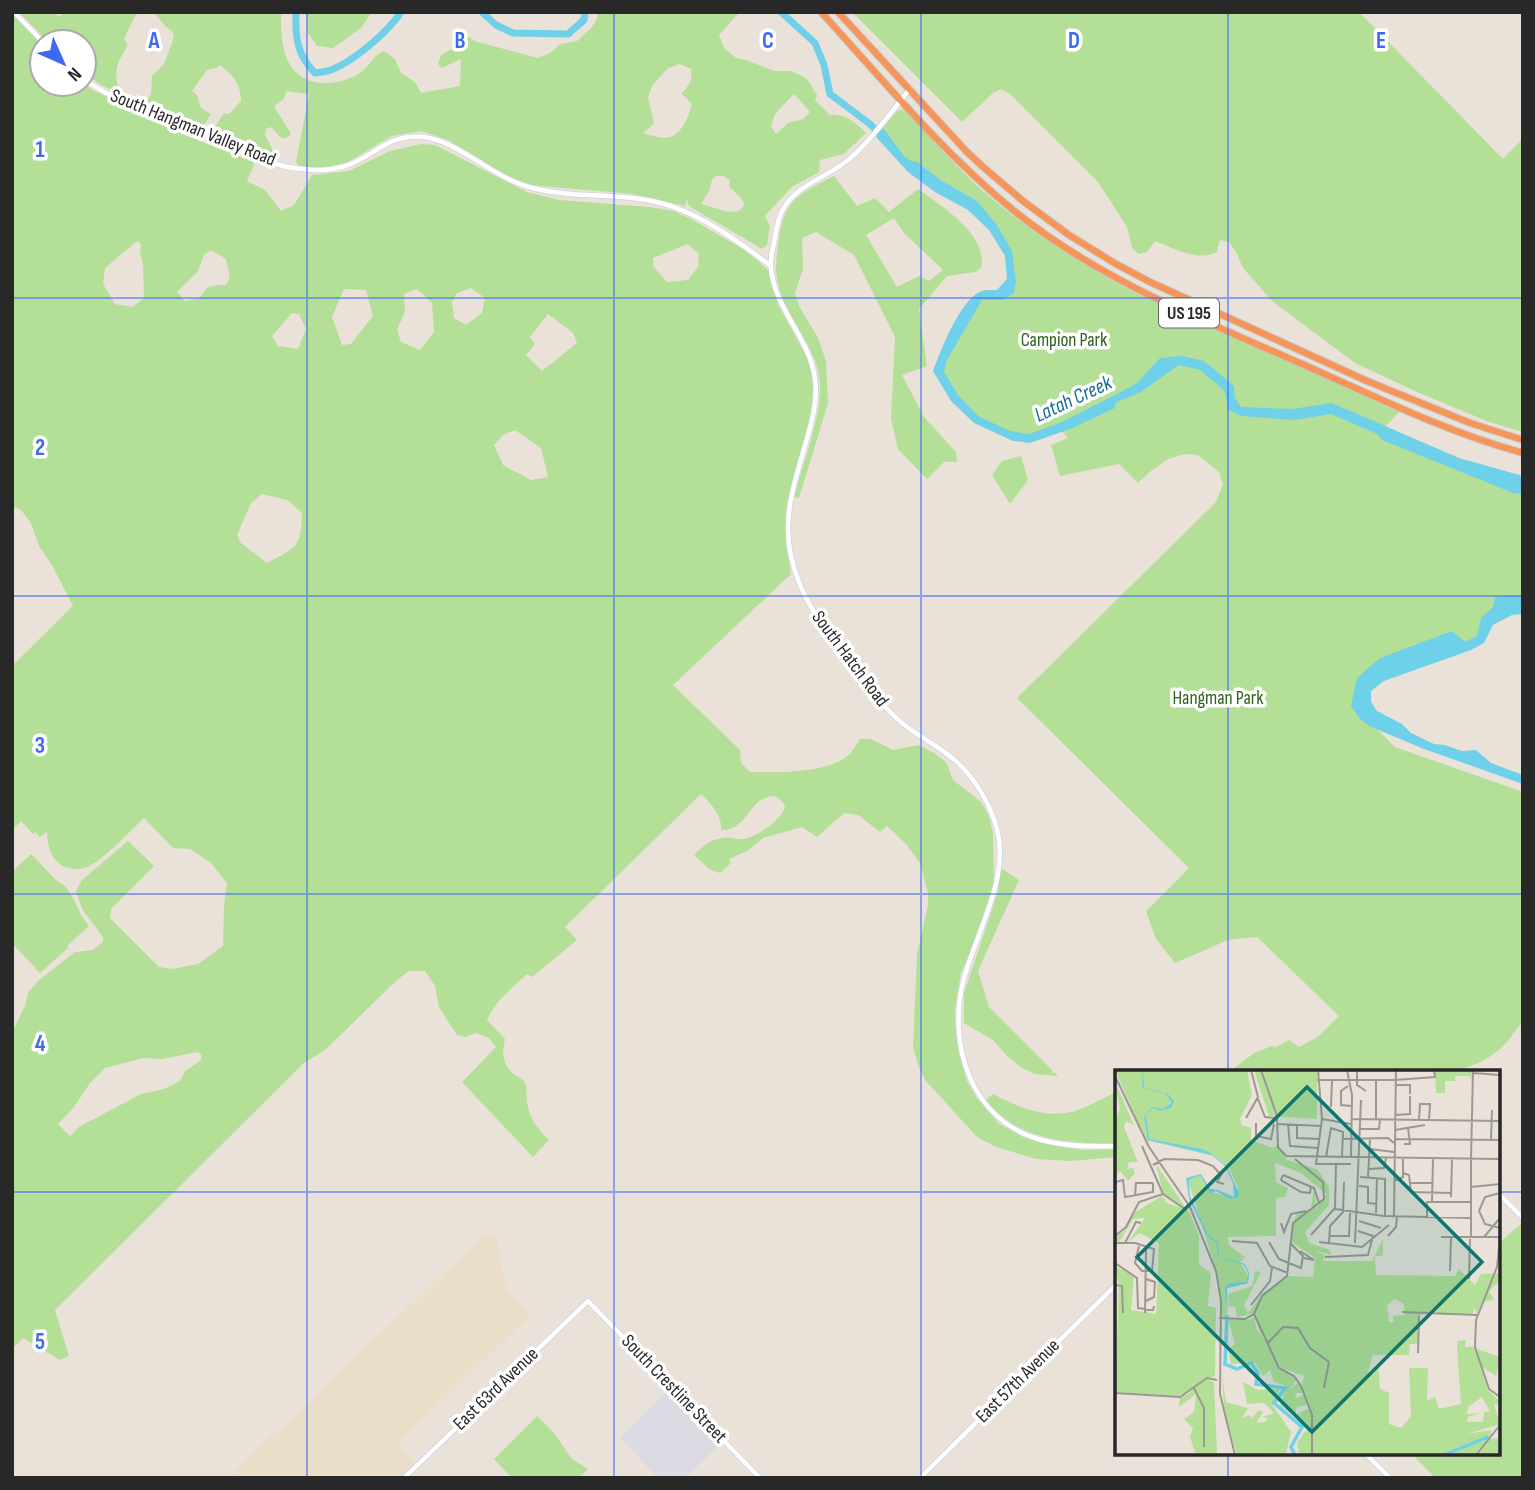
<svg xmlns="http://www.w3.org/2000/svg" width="1535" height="1490" font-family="'Sofia Sans Condensed',sans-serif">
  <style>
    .industrial { fill: #dcdae2 }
    .education { fill: #ebdec9 }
    .green { fill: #b4df97; fill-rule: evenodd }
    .water { fill: #6fd0e9 }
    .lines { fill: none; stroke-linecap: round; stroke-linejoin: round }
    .river { stroke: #6fd0e9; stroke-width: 7 }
    .secondary-casing { stroke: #cfd3e0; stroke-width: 6 }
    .highway-casing { stroke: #c3c3c3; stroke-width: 8 }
    .secondary { stroke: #fff; stroke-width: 4.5 }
    .highway { stroke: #f89456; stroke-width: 6 }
    .grid { fill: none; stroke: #3d69f3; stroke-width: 2; stroke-opacity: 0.55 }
    .labels { text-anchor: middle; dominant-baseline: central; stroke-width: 7; stroke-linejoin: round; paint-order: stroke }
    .shield { fill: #fff; stroke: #686868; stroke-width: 2 }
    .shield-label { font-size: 18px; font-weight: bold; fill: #282828 }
    .street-label { font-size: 19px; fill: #282828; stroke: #fff }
    .park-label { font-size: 19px; fill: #2e611b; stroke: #fff }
    .water-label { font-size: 21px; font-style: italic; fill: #126d92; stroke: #fff }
    .inset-river { fill: none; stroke: #6fd0e9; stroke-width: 3.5 }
    .inset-road { fill: none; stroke: #9c9892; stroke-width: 2 }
    .view { fill: #0f766e; fill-opacity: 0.15; stroke: #0f766e; stroke-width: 3.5 }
    .inset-edge { fill: none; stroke: #282828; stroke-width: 3.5 }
    .grid-label { font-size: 23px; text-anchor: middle; font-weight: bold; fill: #3d69f3; stroke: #fff; stroke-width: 7; stroke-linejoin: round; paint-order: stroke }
  </style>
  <rect width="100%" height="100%" fill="#eae2d9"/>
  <polygon class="industrial" points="670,1388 722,1442 685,1478 658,1478 620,1438"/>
  <polygon class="education" points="496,1234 506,1288 531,1315 398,1444 415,1463 400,1478 228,1478 266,1440 294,1418 333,1378 483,1236"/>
  <g class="green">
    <path d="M19 12H41L44 14 45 12H53L60 17 63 12 68 14 70 12H139L134 18 124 39 128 45C116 65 113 71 120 94L103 86 84 74V42H48Z"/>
    <path d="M153 12H281C281 28 281 47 288 61 301 89 338 87 360 73 370 66 373 55 384 51L395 59 401 73 415 82 421 93 460 86 461 59 442 68 438 64 441 55 456 47 458 43 455 40V33L461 30 474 41 538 58 550 53 560 44 577 41 592 27 597 19 598 12H737V15L719 35 724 48 736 58 746 60 774 71H792L807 79 817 95 815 100 830 115C844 113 857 123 866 133L844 154 820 160 819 172 792 187 765 216 770 226 767 245 762 249 689 206 687 202 689 201 686 200 685 206 632 194 529 185 506 175 448 140 421 131 392 136 346 163 326 167H300L296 162 309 94 286 91 284 99 274 106 291 134 286 138H281L271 127 266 129 265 135 278 160 248 153 210 134 224 113 229 114 241 101C241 85 233 73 219 65L216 69 214 68 207 70 192 91 197 95 201 108 211 114 201 130 145 105 151 94 152 76 164 64 174 37 172 31C163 26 161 19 153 12ZM680 64 691 69C693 79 689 87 681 93L692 104C689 116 681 137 666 138 659 138 650 135 643 133L654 124 648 97 652 86 668 68ZM794 94 810 112 803 119 788 123 776 134 771 126 775 114ZM716 176H724L730 180 729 186 743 200 744 206 739 211 728 212 701 204 709 191 712 180Z"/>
    <polygon points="307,12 372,12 361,28 333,48 317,46 307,31"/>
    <path d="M852 12H1359L1503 159 1523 138V432L1489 422 1417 392 1355 363 1272 301 1243 268 1236 252 1229 242 1220 240 1217 252C1196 262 1174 248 1155 241L1147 252 1139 254 1132 248 1127 227 1098 182 1010 94 1001 89 993 93 962 122Z"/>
    <path d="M12 14 42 44V84L84 83 91 89 174 131 255 162 247 181 265 190 281 211 294 205 312 175 349 171 390 151 421 144 435 145 527 192 559 200 649 207 674 211 693 220 748 252 769 271 778 305 809 361 813 378V395L810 420 786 509 787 551 791 574 673 685 740 750 741 763 750 772C776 773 825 773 846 757 852 753 856 745 860 739H871L893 750 919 745 934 753 946 762 953 780 981 802 989 816 993 834 994 884 985 917 961 973 955 1008 956 1034 960 1057 967 1081 976 1097 999 1124 1023 1137 1055 1146 1082 1150 1117 1149V1157L1071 1161 1036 1159 996 1147 977 1137 926 1081 919 1068 913 1047 917 955 928 905V893L920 863 906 844 887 826 880 832 858 815 844 813 817 837 802 827 763 838 747 851 729 859 731 863 720 873 709 869 694 855C702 846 710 840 722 838 729 836 737 840 744 839 758 836 783 819 785 806L781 800 775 796C747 797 750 830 721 830 723 817 710 802 701 794L565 927 577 940 532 977 527 974C512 988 496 1000 487 1020L505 1039C502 1052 502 1065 514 1074 517 1077 521 1077 523 1080 528 1086 526 1095 527 1102 529 1118 538 1129 549 1140L533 1157 462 1082 496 1047 489 1038 476 1033 465 1037 457 1035 439 1007 435 986 425 971H409L397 980 325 1050 304 1063 55 1310 69 1356 60 1360 23 1338 12 1349V1033L25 1006 28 993 39 980 75 952 93 950 103 942V937L82 909 76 891 82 880 128 841 154 866 111 909 110 918 159 967 172 969 198 964 223 946 224 907 227 883 211 863 190 849 173 848 144 818C131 830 100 864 84 868 78 870 69 869 63 866 50 859 48 845 47 832L40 837 35 832 33 834 21 821 12 830V666L73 606 52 565 39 546 31 523 21 510 12 506ZM137 241 141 244 140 252 143 265 144 298 132 307 115 304 103 284 105 268ZM688 244 699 254 698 267 688 280 667 282 653 266V258ZM211 250 226 259 230 278 226 285C212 285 207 285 200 298L185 301 177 292 198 271 204 255ZM471 288 485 298 482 313 466 325 454 318 452 302 457 293ZM344 289 366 290 373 316 351 344 342 345 332 317ZM417 289 432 303 434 332 420 350 401 342 397 330 405 312 404 294ZM292 313 299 314 306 329 298 349 278 346 272 336ZM548 314 573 333 577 343 542 371 526 355 535 344 530 337ZM515 430 541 448 548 477 531 480 503 465 494 445 503 435ZM262 494 287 500 302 513C301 548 297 547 267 563L241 543 237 535 251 503ZM198 1052 202 1056 200 1061 185 1071 180 1081 164 1089 141 1094 79 1127 70 1136 58 1124 74 1107 90 1083 105 1068 143 1058 162 1059Z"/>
    <path d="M902 109 907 112C928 134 948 158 970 179 1015 222 1069 256 1124 287L1399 412 1381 431 1523 484V604H1509L1481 639 1364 684 1376 728 1395 747 1523 792V1022C1516 1028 1512 1037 1505 1044 1490 1060 1465 1071 1444 1072H1229L1254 1053 1272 1046 1276 1047 1289 1040 1299 1047 1319 1036 1339 1016 1257 937 1228 940 1175 963 1156 939 1146 911 1189 868 1017 698 1216 502 1223 484 1219 472 1198 455 1185 454 1168 459 1151 471 1138 483 1119 464 1060 476 1051 445 1068 438 1059 428 1031 438 1010 436 975 419 939 373 979 297 1008 289V254L993 228 901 160 877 134 897 111Z"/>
    <path d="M834 176 857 206 875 198 889 212 918 189C941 206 989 235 981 268L975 272 947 276 919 309 927 366 902 375 924 417 956 452 957 462H944L927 479 898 449 891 419 895 337 854 255 816 232 802 238 803 269 795 293 799 306 818 338 826 361 828 403 799 498 794 497C802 466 821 418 820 387 820 348 786 320 778 284 775 271 776 259 778 246 783 200 796 196 834 176ZM894 218 904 233 943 270 929 281 919 276 897 287 866 235Z"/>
    <polygon points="1021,456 1028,480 1010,504 992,475 1002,461"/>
    <polygon points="31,854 57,881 65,886 71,894 81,915 89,926 67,946 68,948 40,973 12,943 12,869 14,870"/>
    <polygon points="1001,868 1019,880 978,971 989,1007 1053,1071 1052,1073 1054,1072 1058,1076 1035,1074 1022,1068 1007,1056 993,1040 964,1023 964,993 997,895"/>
    <path d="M1117 1092V1144C1067 1143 1020 1142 986 1100L993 1094C1018 1107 1043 1118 1071 1112 1083 1110 1104 1097 1117 1092Z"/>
    <polygon points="1523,1222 1523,1478 1435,1478 1411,1453 1498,1453 1498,1244"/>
    <polygon points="537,1416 554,1433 572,1459 588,1469 579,1478 512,1478 494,1459"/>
  </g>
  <g class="water">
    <path d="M883 128 904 156 911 161H916L942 181 977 201 997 225 1012 251 1016 281 1014 293 1003 300H982L946 362 944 372 958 395 978 416 1010 431 1029 434 1062 422 1136 384 1160 358 1183 356 1204 361 1234 386 1235 398 1241 407 1292 409 1332 403 1459 458 1523 476V494L1513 493 1382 440 1377 434 1331 414 1294 420 1241 416 1228 410 1225 391 1200 370 1179 365 1141 392 1115 403V408L1070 429 1030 443 1013 441 974 423 951 401 933 371C941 350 957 308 976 294 982 289 989 290 997 290L1007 279 1005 256 989 230 968 210 935 192 908 172 876 137Z"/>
    <polygon points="1523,595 1523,614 1512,615 1493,625 1484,643 1471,650 1384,681 1371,691 1371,702 1377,711 1402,724 1411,733 1434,744 1445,745 1462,751 1476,750 1491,763 1523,775 1523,784 1424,749 1369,726 1360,719 1351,706 1357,678 1380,658 1452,631 1465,642 1477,636 1481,618 1493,607 1495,597"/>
  </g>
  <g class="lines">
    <g class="river">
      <path d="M296 12C295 37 297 55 315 73 320 72 326 72 331 70 354 61 388 32 401 12"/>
      <polyline points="482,12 496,25 513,33 568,34 584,20 585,12"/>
      <polyline points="781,12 815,43 824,65 830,94 870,124 880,134"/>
    </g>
    <defs>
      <g id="secondary">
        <polyline points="14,12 43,42"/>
        <path d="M84 80 106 93C141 108 177 124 213 139 242 151 272 167 303 169 317 171 332 170 345 166 374 157 388 133 424 137 458 141 494 178 529 187 565 197 603 194 640 199 690 205 732 237 771 266"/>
        <path d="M910 89C892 111 875 135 854 155 833 176 796 183 782 211 777 221 776 232 774 243 772 251 770 260 771 269 775 309 810 339 815 379 819 406 807 437 800 463 794 484 788 506 788 528 788 583 822 627 854 669 869 688 884 708 902 723 918 736 936 745 951 757 973 774 990 803 997 829 1010 880 975 934 963 982 948 1045 970 1118 1038 1139 1062 1146 1091 1147 1117 1146"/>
        <polyline points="1498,1193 1523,1218"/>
        <polyline points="1365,1453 1390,1478"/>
        <polyline points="404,1478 588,1301 760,1478"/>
        <polyline points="920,1478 1117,1284"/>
      </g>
      <g id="highway">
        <path d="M821 12C883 80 942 152 1013 210 1098 279 1202 320 1302 364 1374 396 1446 432 1523 453"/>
        <polyline points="838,12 967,152 982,166 1023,201 1069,235 1116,264 1150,282 1367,381 1470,423 1523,440"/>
      </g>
    </defs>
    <use href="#secondary" class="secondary-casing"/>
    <use href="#highway" class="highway-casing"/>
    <use href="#secondary" class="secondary"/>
    <use href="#highway" class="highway"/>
  </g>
  <path class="grid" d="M307 12V1478M614 12V1478M921 12V1478M1228 12V1072M12 298H1523M12 596H1523M12 894H1523M12 1192H1117M1498 1192H1523M1228 1453V1478"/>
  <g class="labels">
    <rect class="shield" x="1159" y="298.5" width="60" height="29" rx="5"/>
    <g class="shield-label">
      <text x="1189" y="313">US 195</text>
    </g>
    <g class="street-label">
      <text transform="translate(193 128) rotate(22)">South Hangman Valley Road</text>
      <text transform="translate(850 659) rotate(53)">South Hatch Road</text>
      <text transform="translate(1018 1381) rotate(-45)">East 57th Avenue</text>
      <text transform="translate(496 1389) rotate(-44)">East 63rd Avenue</text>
      <text transform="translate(674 1389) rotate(46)">South Crestline Street</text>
    </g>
    <g class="park-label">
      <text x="1064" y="340">Campion Park</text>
      <text x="1218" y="698">Hangman Park</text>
    </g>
    <g class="water-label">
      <text transform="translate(1073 399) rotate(-25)">Latah Creek</text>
    </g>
  </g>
  <g transform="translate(1115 1070)">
    <rect width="385" height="385" fill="#eae2d9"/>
    <path d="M0 0H132L137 25 125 49 127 55 136 58V70L158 78 162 75 172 90 202 99 214 117V135L190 162 194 173 215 180 216 185 199 180 210 185 208 191H257L268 169V186H260L261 205 340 206 344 199 360 215 366 204 385 203V211L374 221 379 230 367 232 361 245 360 237 357 245H323L320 240 304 246 303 274H295L294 285H258L253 302 259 304 263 293 265 319 274 323V354L286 358 296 346 294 298H313L312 331 320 327 324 339 346 334 342 279 343 271 351 270 350 277H360L373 320 385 332 379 335 385 354 352 364 377 360 374 369 385 368V384L184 385 182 373 194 356 165 336 171 316 159 312 155 300 148 306 140 293 116 294 113 279 120 274 113 248 134 250 139 247 142 260 159 282 144 261 140 243 122 247 120 237 114 236 113 224 137 216 140 201 146 202 129 235 133 243 149 222 172 206 198 207 200 188 177 172V159L181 145 196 139 199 118 201 139 211 124 186 103 160 93 161 112 173 118 170 127 161 128V166L113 167 114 175 130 187 125 192 134 208 131 214 111 218 112 247H107L103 207 73 110 85 104 94 121 116 128 122 127 123 117 113 96 102 87 31 70ZM280 229 289 234V245L278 246 279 252H274L272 235ZM161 288 166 298 189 306 187 315 197 342V349L194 338 181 345V338L193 334 189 324 180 329 181 323H188L186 316 184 312 175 319 182 309 164 299ZM367 327 375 341 369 342 368 352H352L353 347 365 343 352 344 353 337ZM139 0H202V49L154 46ZM320 0H357L356 11 355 6H340V11H330V23H321ZM0 12 19 55 11 51 9 57 23 92H14L12 99 18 98 20 103 13 111 5 101 0 105V48L5 40ZM41 94 75 144 84 166V194L96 203 93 236 101 238 100 306 87 310 81 316 92 309 99 312 102 385H81L75 367 78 358 69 349 79 342 81 324 64 337 65 327 73 324 80 317 63 326 0 322 4 215 0 197 19 205 16 240 41 244 44 173 24 163 13 172 30 148 18 149 5 171 0 172V168L11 159 17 144 47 126 53 134 70 138 48 123ZM362 279 385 287 381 306 367 297ZM107 305 111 332 133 338 127 348 135 345 136 349 144 340 148 342 141 353 150 352 153 348 147 347 159 343 149 333 132 334 128 312 143 320 165 319 158 336 176 362 171 383 122 385 109 339Z" fill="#b4df97" fill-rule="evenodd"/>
    <path d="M28 0 29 17 53 24 59 31 56 38 46 41 38 38 31 45 34 69 87 79 97 84 111 95 124 123 123 127 115 129 101 121 95 123 85 105 74 110 75 126 92 163 103 173 104 186 130 194 134 203 133 213 112 218 113 246 110 218 115 213 132 212 133 203 129 195 103 186 102 174 91 164 74 129 71 108 86 104 95 119 103 120 119 127 118 113 110 96 97 85 33 70 29 47 37 37 48 39 57 33 51 24 27 17Z" fill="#6fd0e9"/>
    <path class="inset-river" d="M112 245 110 294 122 299 136 293 143 303 141 314 170 318 159 333 187 357 176 377 180 385M329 385 373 367"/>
    <path class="inset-road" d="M146 0 162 46 163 77 171 86 385 89M203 0 207 49 201 94H236M232 0 237 25 236 88M242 0V15L251 21M358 3 385 5M0 6 34 77 75 137 101 201 106 231 105 324 120 385M202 10H280L320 7 319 0M261 10V49M280 15H295V24M233 16 226 21V35L236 36M143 29 150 47 161 48M216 37 217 10M280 45 295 44V26M131 48 143 27 136 0M207 49 236 54M236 49 385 51M304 50 305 34H315L314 50M141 53V66L156 69 159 54M162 54 207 56M173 54 175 76 203 78M182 55V68L205 69M245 59H264L265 49M280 60 310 55M227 69 273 68 279 73M280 69 385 70M376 70 377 40M289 74H295L293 58M27 76 48 124 70 139M255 79 279 82M211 87 216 58 228 62 227 86M356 89 358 0M83 90 98 96 106 105 102 112 109 114M38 95 49 89 83 90M254 99 269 98 271 88M288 103 294 105 296 122 336 123M168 105 199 118 204 133M168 105 166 110 186 122 195 123 196 116M245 107 270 109V146M253 107 255 69M279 111 288 107V88M295 113H317M244 116 253 117V133L262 134M356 117 385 114M0 120 1 112 8 110 10 127 38 122V113M20 125 21 113H38M336 127 337 89M317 132 318 89M220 139 269 146 355 148M364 141 370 154 385 158M364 141 370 127 385 123M261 143 262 108M279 146 281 0M312 147V132H355M244 151 266 158M166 153 169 162 176 144 191 141M196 165 220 138 221 94M0 166 11 157 24 132 48 124M214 166H234L235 143M273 166 281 157 282 146M356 166V89M326 167H385M369 167 385 148M385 168 382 197 361 250 360 277 374 319 385 327M117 171 142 173 155 196 173 203M154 172 164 189 186 198 188 186 176 174M204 172 247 177 274 155M0 173H20L39 179 37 201H27L20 193 24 176M10 173 21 152 26 153M214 173 215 156 228 142 229 112M240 173 246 30M185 181 199 190 189 188M210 187 253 185 258 166 243 161M0 193 22 208 23 238 38 240 39 236M335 201 336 168M354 209 355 169M0 214V238M0 215 7 216 8 243M31 231 39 227 40 212 31 209M136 235 155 211 157 198M287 242 362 245M30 243 31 180M139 244 164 298 179 306 186 316 197 345V385M104 248 130 249 139 244 147 226 172 206 178 153 209 129 208 112 180 89M153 273 168 257 183 258 195 278 214 292 209 318M303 283 304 246M79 318 89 338V377M0 323 65 327 92 308 102 310M361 385 385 355"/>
    <path class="view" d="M192 17 367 192 197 362 22 187Z"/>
    <rect width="385" height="385" class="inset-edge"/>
  </g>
  <g class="grid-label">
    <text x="154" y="48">A</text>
    <text x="460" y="48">B</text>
    <text x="768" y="48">C</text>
    <text x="1074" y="48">D</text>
    <text x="1381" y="48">E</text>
    <text x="40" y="157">1</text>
    <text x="40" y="455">2</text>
    <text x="40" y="753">3</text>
    <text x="40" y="1051">4</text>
    <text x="40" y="1349">5</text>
  </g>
  <rect width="1535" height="1490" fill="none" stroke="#282828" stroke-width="28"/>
  <g transform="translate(63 63) rotate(135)"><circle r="33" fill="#ffffff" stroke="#a9a9a9" stroke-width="2"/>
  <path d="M0-5L12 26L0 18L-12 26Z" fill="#3d69f3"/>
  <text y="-10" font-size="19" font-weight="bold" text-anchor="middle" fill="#282828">N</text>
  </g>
</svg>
